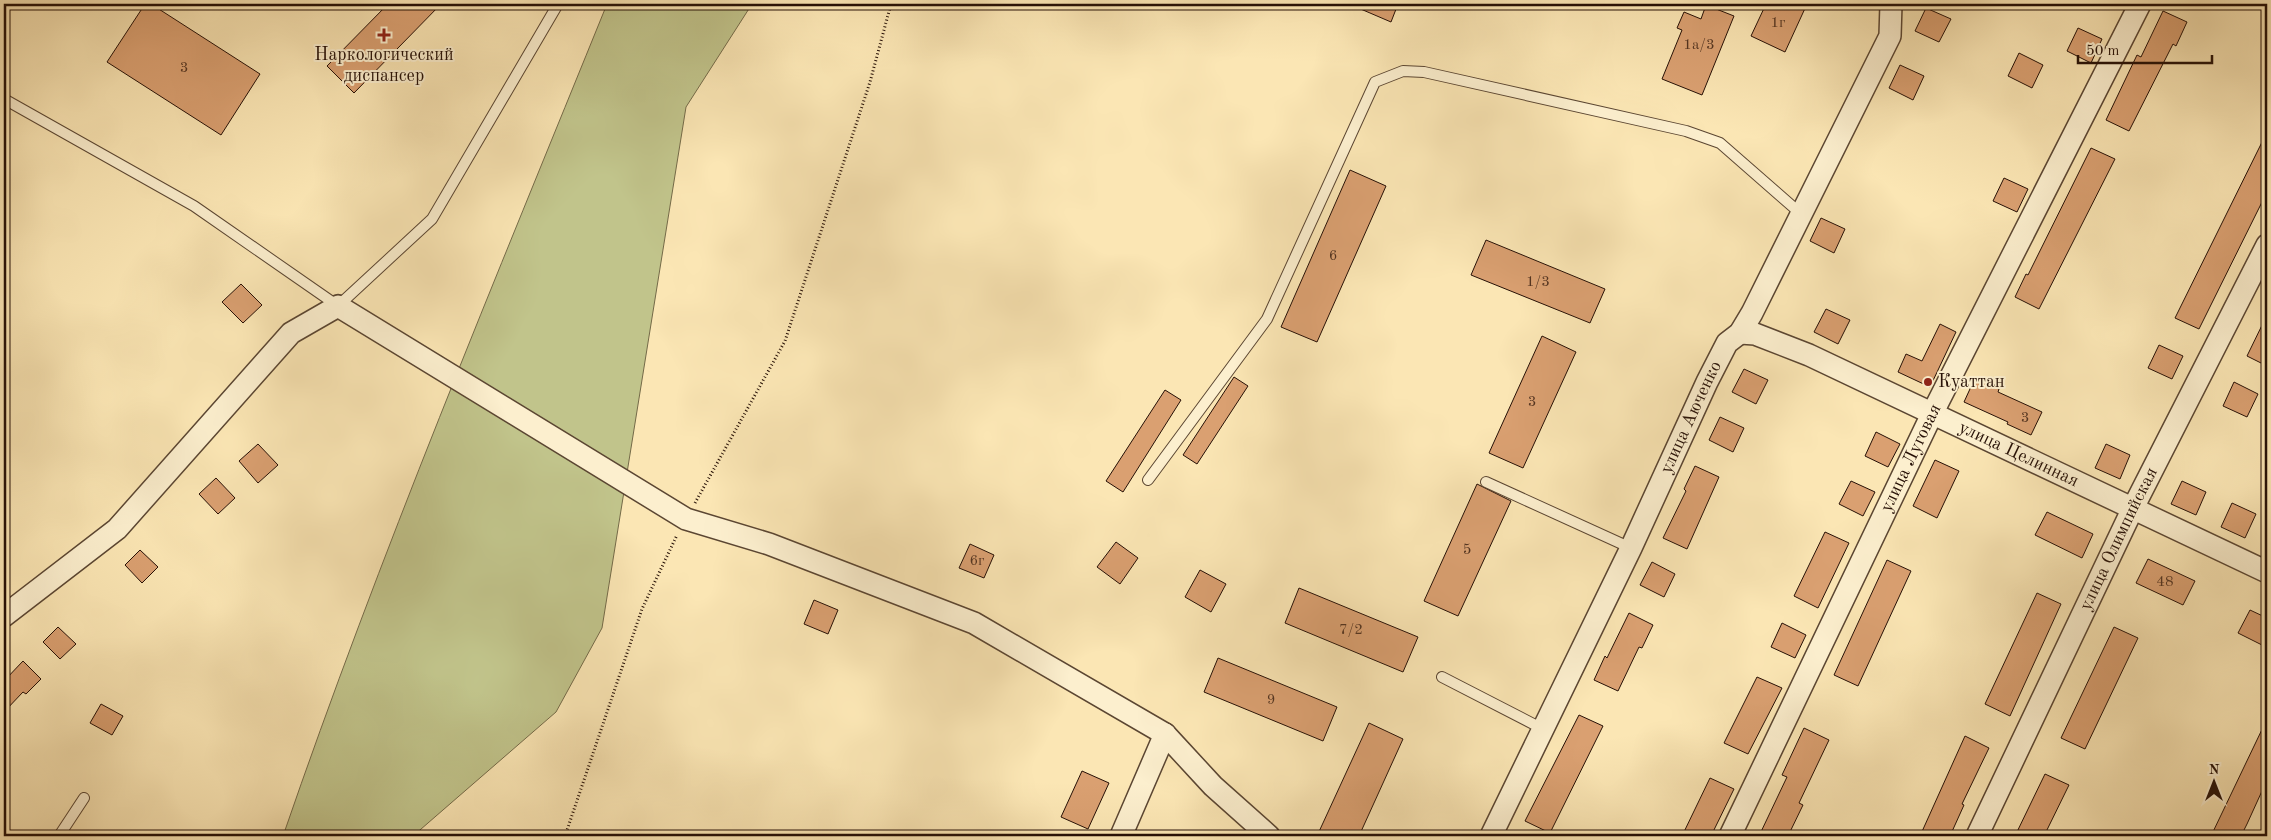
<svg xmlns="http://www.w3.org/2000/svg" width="2271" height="840" font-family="'Old Standard TT',serif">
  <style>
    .green { fill: #c1c48b; stroke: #746a48 }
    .building { fill: #daa071; stroke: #261006 }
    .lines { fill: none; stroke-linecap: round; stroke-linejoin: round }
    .lane-casing { stroke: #5b4632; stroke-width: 12 }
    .street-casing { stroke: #5b4632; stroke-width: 24 }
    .path { stroke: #261006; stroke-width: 3; stroke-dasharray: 1 2.5; stroke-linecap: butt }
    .lane { stroke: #fcefce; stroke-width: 10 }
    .street { stroke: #fcefce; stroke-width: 21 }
    .poi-dot { fill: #8f2418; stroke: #fcefce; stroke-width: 2 }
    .labels { text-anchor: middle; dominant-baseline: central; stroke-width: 4; stroke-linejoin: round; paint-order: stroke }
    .number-label { font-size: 15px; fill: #533421 }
    .poi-label { font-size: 18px; fill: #261006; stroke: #fcefce }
    .street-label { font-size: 18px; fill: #261006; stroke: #fcefce }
  </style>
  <rect width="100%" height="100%" fill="#fbe6b4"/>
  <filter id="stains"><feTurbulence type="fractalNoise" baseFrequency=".004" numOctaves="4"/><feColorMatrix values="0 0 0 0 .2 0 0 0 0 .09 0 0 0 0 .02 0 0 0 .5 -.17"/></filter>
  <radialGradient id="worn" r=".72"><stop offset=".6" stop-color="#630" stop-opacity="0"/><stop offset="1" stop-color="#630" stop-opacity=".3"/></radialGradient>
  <path class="green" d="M607 4H752L686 107 602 628 556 712 413 836H283C380 554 495 280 607 4Z"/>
  <g class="building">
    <polygon points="145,4 151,4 260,74 221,135 107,62"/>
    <polygon points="388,4 441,4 354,93 327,66"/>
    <polygon points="1349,4 1398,4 1391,22"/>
    <polygon points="1766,4 1807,4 1785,52 1751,36"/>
    <polygon points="1706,5 1734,16 1702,95 1662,79 1682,30 1677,28 1684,12 1701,19"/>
    <polygon points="1926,8 1951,19 1939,42 1915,31"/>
    <polygon points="2163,11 2187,22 2176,46 2173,44 2129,131 2106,120 2137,55 2141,57"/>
    <polygon points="2078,28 2102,39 2091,63 2067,51"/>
    <polygon points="2019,53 2043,65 2032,88 2008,76"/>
    <polygon points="1900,65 1924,76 1913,100 1889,88"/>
    <polygon points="2267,132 2267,192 2199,329 2175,318"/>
    <polygon points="2091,148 2115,159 2039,309 2015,297 2026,274 2028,275"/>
    <polygon points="1350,170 1386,186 1317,342 1281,327"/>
    <polygon points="2004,178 2028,189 2017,212 1993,201"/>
    <polygon points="1821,218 1845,229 1834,253 1810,241"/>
    <polygon points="1486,240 1605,289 1590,323 1471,275"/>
    <polygon points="241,284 262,305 243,323 222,302"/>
    <polygon points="1826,309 1850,320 1838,344 1814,332"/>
    <polygon points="2267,315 2267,366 2247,356"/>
    <polygon points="1940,324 1956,332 1930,387 1898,372 1906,354 1922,361"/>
    <polygon points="1542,336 1576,352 1523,468 1489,453"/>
    <polygon points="2159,345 2183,356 2172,379 2148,368"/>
    <polygon points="1744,369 1768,380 1756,404 1732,392"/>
    <polygon points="1234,377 1248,386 1197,464 1183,455"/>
    <polygon points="1975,378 1999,389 1998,392 2042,412 2031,435 2007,424 2008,422 1964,402"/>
    <polygon points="2234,382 2258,394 2247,417 2223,406"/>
    <polygon points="1165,390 1181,400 1123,492 1106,481"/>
    <polygon points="1720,417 1744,428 1733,452 1709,440"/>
    <polygon points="1876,432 1900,444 1888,467 1865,456"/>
    <polygon points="258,444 278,465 258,483 239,461"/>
    <polygon points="2106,444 2130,455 2120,479 2095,468"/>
    <polygon points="1935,460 1959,471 1937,518 1913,506"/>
    <polygon points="1695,466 1719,477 1687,549 1663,538 1686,491 1684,489"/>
    <polygon points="216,478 235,498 218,514 199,494"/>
    <polygon points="1851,481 1875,492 1863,516 1839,504"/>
    <polygon points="2182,481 2206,492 2196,515 2171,504"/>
    <polygon points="1477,484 1511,501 1458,616 1424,601"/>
    <polygon points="2232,503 2256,514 2245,538 2221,527"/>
    <polygon points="2047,512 2093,534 2082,558 2035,535"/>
    <polygon points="1825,532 1849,543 1818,608 1794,596"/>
    <polygon points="1116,542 1138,558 1120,584 1097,567"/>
    <polygon points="970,544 994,555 984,578 959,568"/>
    <polygon points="140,550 158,567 142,583 125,565"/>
    <polygon points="2148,559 2195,581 2183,605 2136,583"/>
    <polygon points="1887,560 1911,571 1858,686 1834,675"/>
    <polygon points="1652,562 1675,574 1664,597 1640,585"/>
    <polygon points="1200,570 1226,584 1211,612 1185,597"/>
    <polygon points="1299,588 1418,637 1403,672 1285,623"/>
    <polygon points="2037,593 2061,604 2010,716 1985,704"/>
    <polygon points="814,600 838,610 828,634 804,624"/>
    <polygon points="2250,610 2267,618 2267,635 2262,645 2238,633"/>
    <polygon points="1629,613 1653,625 1642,648 1639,647 1618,691 1594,680 1605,656 1607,658"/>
    <polygon points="1782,623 1806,635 1795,658 1771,647"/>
    <polygon points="58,627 76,644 60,659 43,642"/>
    <polygon points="2114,627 2138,638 2085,749 2061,738"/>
    <polygon points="1218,658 1337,707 1323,741 1204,692"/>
    <polygon points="23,661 41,679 26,694 23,692 4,712 4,681"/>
    <polygon points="1757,677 1782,688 1748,754 1724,743"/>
    <polygon points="101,704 123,716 112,735 90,723"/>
    <polygon points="1579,715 1603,726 1550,833 1525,821"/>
    <polygon points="2267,719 2267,780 2247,824 2241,836 2211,836"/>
    <polygon points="1369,723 1403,739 1359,836 1317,836"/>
    <polygon points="1804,728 1829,740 1799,803 1803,805 1788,836 1759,836 1787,777 1782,775"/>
    <polygon points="1965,736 1989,748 1962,804 1964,805 1950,836 1920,836"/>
    <polygon points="1082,771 1109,783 1088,829 1061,817"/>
    <polygon points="2045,774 2069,785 2044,836 2015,836"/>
    <polygon points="1710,778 1734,789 1711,836 1682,836"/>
  </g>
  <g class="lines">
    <defs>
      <g id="lane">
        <polyline points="4,99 194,206 338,306 432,219 558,4"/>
        <polyline points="1148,480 1267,319 1375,82 1403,71 1424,72 1686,131 1720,143 1800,213"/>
        <polyline points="1486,482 1631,548"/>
        <polyline points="1442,677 1543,729"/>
        <polyline points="59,836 84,798"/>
      </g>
      <g id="street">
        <path id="s1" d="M1740 333 1755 334 1809 355 2267 572"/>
        <polyline points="4,616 117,529 291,333 338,306 686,519 769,544 974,623 1165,734 1213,786 1269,836"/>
        <polyline points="1121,836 1165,734"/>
        <path id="s2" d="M1491 836 1631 548 1707 382 1727 343 1740 333 1752 313 1890 36 1891 4"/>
        <path id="s3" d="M1730 836 1933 412 2140 4"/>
        <path id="s4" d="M1977 836 2133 508 2267 245"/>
      </g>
    </defs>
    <use href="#lane" class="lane-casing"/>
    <use href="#street" class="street-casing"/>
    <g class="path">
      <polyline points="695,503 785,341 870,82 891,4"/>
      <polyline points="565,836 642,609 677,535"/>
    </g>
    <use href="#lane" class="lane"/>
    <use href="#street" class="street"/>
  </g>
  <g class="poi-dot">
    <path d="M381.5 27.5h5v5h5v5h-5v5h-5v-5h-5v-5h5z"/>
    <circle cx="1928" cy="382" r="5"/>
  </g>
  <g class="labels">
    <g class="number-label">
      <text x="1778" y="23">1г</text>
      <text x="1699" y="45">1а/3</text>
      <text x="184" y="68">3</text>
      <text x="1333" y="256">6</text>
      <text x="1538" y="282">1/3</text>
      <text x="1532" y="402">3</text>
      <text x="2025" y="418">3</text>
      <text x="1467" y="550">5</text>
      <text x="977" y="561">6г</text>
      <text x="2165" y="582">48</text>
      <text x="1351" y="630">7/2</text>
      <text x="1271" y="700">9</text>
    </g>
    <g class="poi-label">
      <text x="384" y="55">Наркологический<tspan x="384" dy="21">диспансер</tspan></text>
      <text x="1938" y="382" text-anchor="start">Куаттан</text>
    </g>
    <g class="street-label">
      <text stroke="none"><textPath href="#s2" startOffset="464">улица Аюченко</textPath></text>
      <text stroke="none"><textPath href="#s1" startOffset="305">улица Целинная</textPath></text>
      <text stroke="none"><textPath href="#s3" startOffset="419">улица Луговая</textPath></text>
      <text stroke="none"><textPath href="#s4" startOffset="329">улица Олимпийская</textPath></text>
    </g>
  </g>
  <rect width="2271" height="840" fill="none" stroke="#fbe6b4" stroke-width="20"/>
  <rect x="5" y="5" width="2261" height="830" fill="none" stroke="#261006" stroke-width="2.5"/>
  <rect x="10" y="10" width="2251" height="820" fill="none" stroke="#261006"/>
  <g transform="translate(2214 782)" stroke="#fcefce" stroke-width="4" paint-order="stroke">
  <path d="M0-4L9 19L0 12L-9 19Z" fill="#261006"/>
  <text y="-8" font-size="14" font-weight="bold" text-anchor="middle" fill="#261006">N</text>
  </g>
  <path d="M2078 55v8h134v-8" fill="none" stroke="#261006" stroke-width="2.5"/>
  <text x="2086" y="55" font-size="15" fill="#261006" stroke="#fcefce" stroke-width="4" paint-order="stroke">50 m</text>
  <rect width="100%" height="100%" filter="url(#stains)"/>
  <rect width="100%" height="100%" fill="url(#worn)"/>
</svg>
